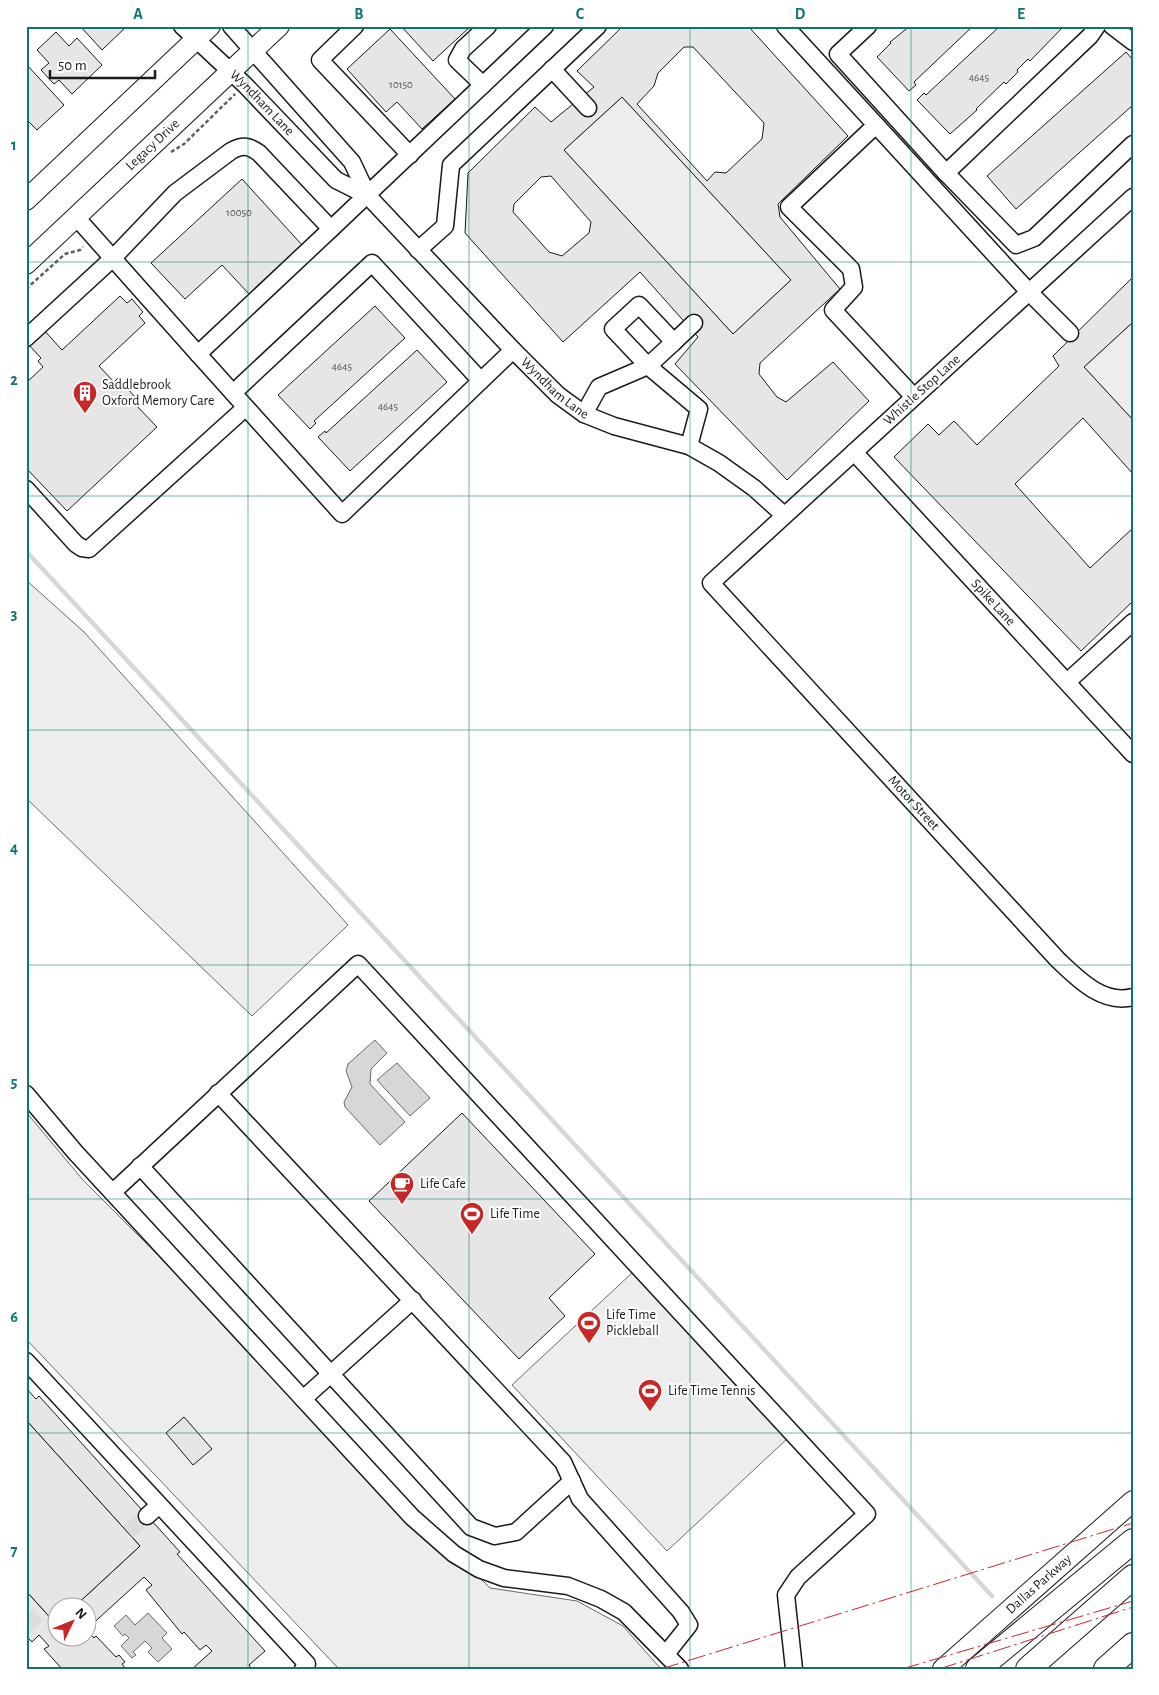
<svg xmlns="http://www.w3.org/2000/svg" width="1159" height="1695" font-family="'Alegreya Sans',sans-serif">
  <style>
    .built { fill: #ededed; stroke: #6a6a6a }
    .water { fill: #d7d7d7; stroke: #6a6a6a }
    .lines { fill: none; stroke-linecap: round; stroke-linejoin: round }
    .stream { stroke: #d7d7d7; stroke-width: 4.5 }
    .building { fill: #e6e6e6; stroke: #1a1a1a; fill-rule: evenodd }
    .minor-tunnel { stroke: #ddd; stroke-width: 16; stroke-dasharray: 16 8; stroke-linecap: butt }
    .minor-casing { stroke: #1a1a1a; stroke-width: 19 }
    .major-casing { stroke: #1a1a1a; stroke-width: 22 }
    .highway-casing { stroke: #1a1a1a; stroke-width: 26 }
    .path { stroke: #5f5f5f; stroke-width: 2.5; stroke-dasharray: 4 2.5; stroke-linecap: butt }
    .minor { stroke: #fff; stroke-width: 16 }
    .major { stroke: #fff; stroke-width: 20 }
    .highway { stroke: #fff; stroke-width: 24 }
    .power { stroke: #c62828; stroke-width: 1; stroke-dasharray: 18 4 2.5 4; stroke-linecap: butt }
    .grid { fill: none; stroke: #0f766e; stroke-width: 1; stroke-opacity: 0.55 }
    .labels { text-anchor: middle; dominant-baseline: central; stroke-width: 4; stroke-linejoin: round; paint-order: stroke }
    .number-label { font-size: 11px; fill: #4d4d4d }
    .street-label { font-size: 14px; fill: #1a1a1a; stroke: #fff }
    .poi-label { font-size: 14px; fill: #1a1a1a; stroke: #fff; text-anchor: start }
    .neatline { fill: none; stroke: #0f766e; stroke-width: 2 }
    .grid-label { font-size: 16px; text-anchor: middle; font-weight: bold; fill: #0f766e }
  </style>
  <rect width="100%" height="100%" fill="#fff"/>
  <g class="built">
    <polygon points="622,97 791,280 733,334 564,150"/>
    <polygon points="1133,322 1133,420 1084,367"/>
    <polygon points="26,580 84,632 348,925 252,1016 26,798"/>
    <polygon points="26,1112 83,1180 490,1588 577,1601 623,1626 661,1669 339,1669 26,1339"/>
    <polygon points="633,1272 788,1438 667,1551 512,1385"/>
  </g>
  <g class="water">
    <polygon points="375,1040 387,1053 371,1069 370,1084 405,1122 380,1145 345,1107 344,1102 352,1087 346,1071 348,1064"/>
    <polygon points="397,1063 430,1098 410,1116 377,1080"/>
    <polygon points="148,1613 167,1633 162,1638 172,1649 158,1662 148,1652 152,1648 145,1641 133,1652 136,1655 132,1658 121,1646 129,1638 125,1634 123,1636 114,1626 126,1615 135,1625"/>
  </g>
  <g class="lines">
    <polyline class="stream" points="26,551 992,1596"/>
  </g>
  <g class="building">
    <polygon points="80,26 127,26 102,50"/>
    <polygon points="401,26 471,26 433,61"/>
    <path d="M623 26H748L848 136 778 204 780 217 840 289 760 363 759 374 777 397 786 402 833 362 869 401 787 480 675 364 698 337 640 272 563 342 465 233 468 173 535 107 551 122 594 87 577 71ZM684 47H693L764 123 762 139 726 173 715 172 707 181 637 104 654 86 658 73ZM622 97 791 280 733 334 564 150ZM551 176 591 222 589 233 562 256 549 252 513 212 514 204 541 177Z"/>
    <polygon points="910,26 973,26 914,82 916,85 909,91 877,57 891,43 890,42"/>
    <polygon points="1000,26 1064,26 1030,61 1028,59 1017,70 1018,72 1006,84 1004,82 976,109 977,110 950,134 917,100 924,93 926,95"/>
    <polygon points="390,29 455,99 422,129 397,102 386,112 347,69"/>
    <polygon points="56,32 69,46 77,38 102,65 72,94 59,80 54,84 41,70 49,63 37,50"/>
    <polygon points="1126,52 1133,60 1133,105 1016,209 987,176"/>
    <polygon points="26,64 64,105 37,130 26,119"/>
    <polygon points="242,179 302,245 249,294 222,265 185,299 151,263"/>
    <polygon points="1133,277 1133,322 1084,367 1133,420 1133,474 1083,418 1015,484 1090,568 1133,528 1133,601 1081,651 894,457 928,424 939,435 954,421 977,445 1059,366 1053,356"/>
    <polygon points="120,296 127,303 132,299 143,312 139,316 145,323 99,366 114,382 118,378 136,398 132,401 157,427 67,511 26,468 26,383 43,367 38,361 41,358 28,344 43,329 62,350"/>
    <polygon points="375,306 405,338 314,421 316,423 310,429 278,395"/>
    <polygon points="417,350 447,382 350,471 318,437 325,431 326,433"/>
    <polygon points="462,1113 595,1254 549,1298 565,1316 519,1359 369,1201"/>
    <polygon points="26,1388 36,1399 39,1396 180,1552 177,1554 265,1651 249,1665 252,1669 192,1669 212,1651 206,1645 200,1650 184,1632 182,1634 146,1590 152,1585 144,1577 88,1628 88,1608 73,1608 140,1546 26,1420"/>
    <polygon points="184,1417 212,1449 193,1465 166,1433"/>
    <polygon points="26,1420 140,1546 73,1608 58,1608 58,1621 55,1623 26,1591"/>
    <polygon points="26,1591 55,1623 58,1621 58,1638 88,1638 88,1631 94,1638 96,1636 116,1657 119,1655 125,1662 122,1664 126,1669 62,1669 44,1649 49,1646 39,1635 32,1642 26,1636"/>
  </g>
  <g class="lines">
    <g class="minor-tunnel">
      <polyline points="128,1532 147,1516"/>
      <polyline points="26,1625 43,1610"/>
    </g>
    <defs>
      <g id="minor">
        <path id="s1" d="M182 26 245 85 336 180 368 196"/>
        <path id="s2" d="M231 26 352 162 368 196 513 350 558 395 584 414 614 426 689 446 719 463 754 488 784 515"/>
        <polyline points="355,26 320,60 410,155"/>
        <polyline points="785,26 876,125"/>
        <polyline points="868,26 838,54 946,173 1090,36 1097,26"/>
        <polyline points="1112,26 1133,42"/>
        <polyline points="552,69 588,108"/>
        <polyline points="483,85 457,60 463,49 488,26"/>
        <polyline points="946,173 1016,245 1034,238 1133,144"/>
        <path id="s3" d="M1133 197 711 583 1058 960C1078 979 1103 1005 1133 997"/>
        <polyline points="76,217 198,354"/>
        <polyline points="418,250 445,226 451,165 598,26"/>
        <path d="M26 338 113 258 175 193 231 151C242 145 248 145 259 153L331 229 545 26"/>
        <polyline points="674,342 694,323"/>
        <polyline points="481,381 372,263 233,393 342,514 513,350"/>
        <polyline points="233,393 198,354 331,229"/>
        <polyline points="914,397 833,310 854,287 851,269 789,207 876,125 1029,292 1070,333"/>
        <polyline points="584,414 599,387 648,366 613,329 639,305 674,342 648,366 699,409 689,446"/>
        <path id="s4" d="M854 452 1133 754"/>
        <polyline points="26,489 76,544 82,548 89,549 245,408"/>
        <polyline points="1067,682 1133,622"/>
        <polyline points="218,1093 563,1462 580,1499 681,1612 689,1625 666,1654"/>
        <polyline points="26,1094 75,1152 340,1439 412,1517 454,1554 479,1569 504,1578 568,1586 601,1599 624,1612 680,1669"/>
        <polyline points="140,1166 471,1527 495,1536 516,1532 572,1481"/>
        <polyline points="113,1192 358,964 867,1514 798,1577 786,1595 794,1669"/>
        <polyline points="26,1361 307,1664 303,1669"/>
        <polyline points="303,1399 413,1300"/>
        <polyline points="147,1516 159,1505"/>
      </g>
      <g id="major">
        <polyline points="26,200 210,26"/>
        <path id="s5" d="M26 264 279 26"/>
        <path id="s6" d="M943 1669 1133 1501"/>
      </g>
      <g id="highway">
        <polyline points="978,1669 1133,1541"/>
        <polyline points="1028,1669 1133,1577"/>
        <polyline points="1106,1669 1133,1645"/>
      </g>
    </defs>
    <use href="#minor" class="minor-casing"/>
    <use href="#major" class="major-casing"/>
    <use href="#highway" class="highway-casing"/>
    <g class="path">
      <polyline points="171,152 184,144 235,94"/>
      <polyline points="26,289 65,254 80,250 83,247"/>
    </g>
    <use href="#minor" class="minor"/>
    <use href="#major" class="major"/>
    <use href="#highway" class="highway"/>
    <g class="power">
      <polyline points="661,1669 1133,1523"/>
      <polyline points="902,1669 1133,1601"/>
      <polyline points="939,1669 1133,1607"/>
    </g>
  </g>
  <path class="grid" d="M248 26V1669M469 26V1669M690 26V1669M911 26V1669M26 262H1133M26 496H1133M26 730H1133M26 965H1133M26 1199H1133M26 1433H1133"/>
  <defs>
    <symbol id="building-pin" viewBox="-11 -11 22 30"><path d="M0 17L-7.5 6A9.5 9.5 0 1 1 7.5 6Z" fill="#c62828" stroke="#fff"/><path d="M-4-6H4V6H1V3H-1V6H-4ZM-2.5-4.3h1.7v1.8h-1.7ZM.8-4.3h1.7v1.8H.8ZM-2.5-1h1.7V.8h-1.7ZM.8-1h1.7V.8H.8Z" fill="#fff"/></symbol>
    <symbol id="cafe-pin" viewBox="-11 -11 22 30"><path d="M0 17L-7.5 6A9.5 9.5 0 1 1 7.5 6Z" fill="#c62828" stroke="#fff"/><path d="M-5.5-4.5H6V0H3Q3 3.5 0 3.5H-2.5Q-5.5 3.5-5.5 0ZM3-3.2v2h1.7v-2ZM-6 4.5H4V6H-6Z" fill="#fff"/></symbol>
    <symbol id="stadium-pin" viewBox="-11 -11 22 30"><path d="M0 17L-7.5 6A9.5 9.5 0 1 1 7.5 6Z" fill="#c62828" stroke="#fff"/><path d="M0-5a6.5 5 0 1 0 0 10a6.5 5 0 1 0 0-10ZM-3.5-1.8h7v3.6h-7Z" fill="#fff"/></symbol>
  </defs>
  <g fill-rule="evenodd">
    <use href="#building-pin" x="71" y="379" width="28" height="38"/>
    <use href="#cafe-pin" x="388" y="1170" width="28" height="38"/>
    <use href="#stadium-pin" x="458" y="1200" width="28" height="38"/>
    <use href="#stadium-pin" x="575" y="1309" width="28" height="38"/>
    <use href="#stadium-pin" x="636" y="1377" width="28" height="38"/>
  </g>
  <g class="labels">
    <g class="number-label">
      <text x="979" y="77">4645</text>
      <text x="401" y="84">10150</text>
      <text x="239" y="212">10050</text>
      <text x="342" y="366">4645</text>
      <text x="388" y="406">4645</text>
    </g>
    <g class="street-label">
      <text stroke="none"><textPath href="#s1" startOffset="111">Wyndham Lane</textPath></text>
      <text stroke="none"><textPath href="#s5" startOffset="174">Legacy Drive</textPath></text>
      <text stroke="none"><textPath href="#s2" startOffset="488">Wyndham Lane</textPath></text>
      <text transform="translate(922 390) rotate(-42)">Whistle Stop Lane</text>
      <text stroke="none"><textPath href="#s4" startOffset="205">Spike Lane</textPath></text>
      <text stroke="none"><textPath href="#s3" startOffset="871">Motor Street</textPath></text>
      <text stroke="none"><textPath href="#s6" startOffset="128">Dallas Parkway</textPath></text>
    </g>
    <g class="poi-label">
      <text x="102" y="385">Saddlebrook<tspan x="102" dy="16">Oxford Memory Care</tspan></text>
      <text x="420" y="1184">Life Cafe</text>
      <text x="490" y="1214">Life Time</text>
      <text x="606" y="1315">Life Time<tspan x="606" dy="16">Pickleball</tspan></text>
      <text x="668" y="1391">Life Time Tennis</text>
    </g>
  </g>
  <rect width="1159" height="1695" fill="none" stroke="#ffffff" stroke-width="55"/>
  <g transform="translate(72 1622) rotate(47)"><circle r="24" fill="#ffffff" stroke="#a3a3a3"/>
  <path d="M0-4L9 19L0 12L-9 19Z" fill="#c62828"/>
  <text y="-8" font-size="14" font-weight="bold" text-anchor="middle" fill="#1a1a1a">N</text>
  </g>
  <path d="M50 70v8h105v-8" fill="none" stroke="#1a1a1a" stroke-width="2.5"/>
  <text x="58" y="70" font-size="15" fill="#1a1a1a" stroke="#ffffff" stroke-width="4" paint-order="stroke">50 m</text>
  <rect x="28" y="28" width="1104" height="1640" class="neatline"/>
  <g class="grid-label">
    <text x="138" y="19">A</text>
    <text x="359" y="19">B</text>
    <text x="580" y="19">C</text>
    <text x="800" y="19">D</text>
    <text x="1021" y="19">E</text>
    <text x="14" y="150">1</text>
    <text x="14" y="385">2</text>
    <text x="14" y="619">3</text>
    <text x="14" y="853">4</text>
    <text x="14" y="1087">5</text>
    <text x="14" y="1322">6</text>
    <text x="14" y="1556">7</text>
  </g>
</svg>
